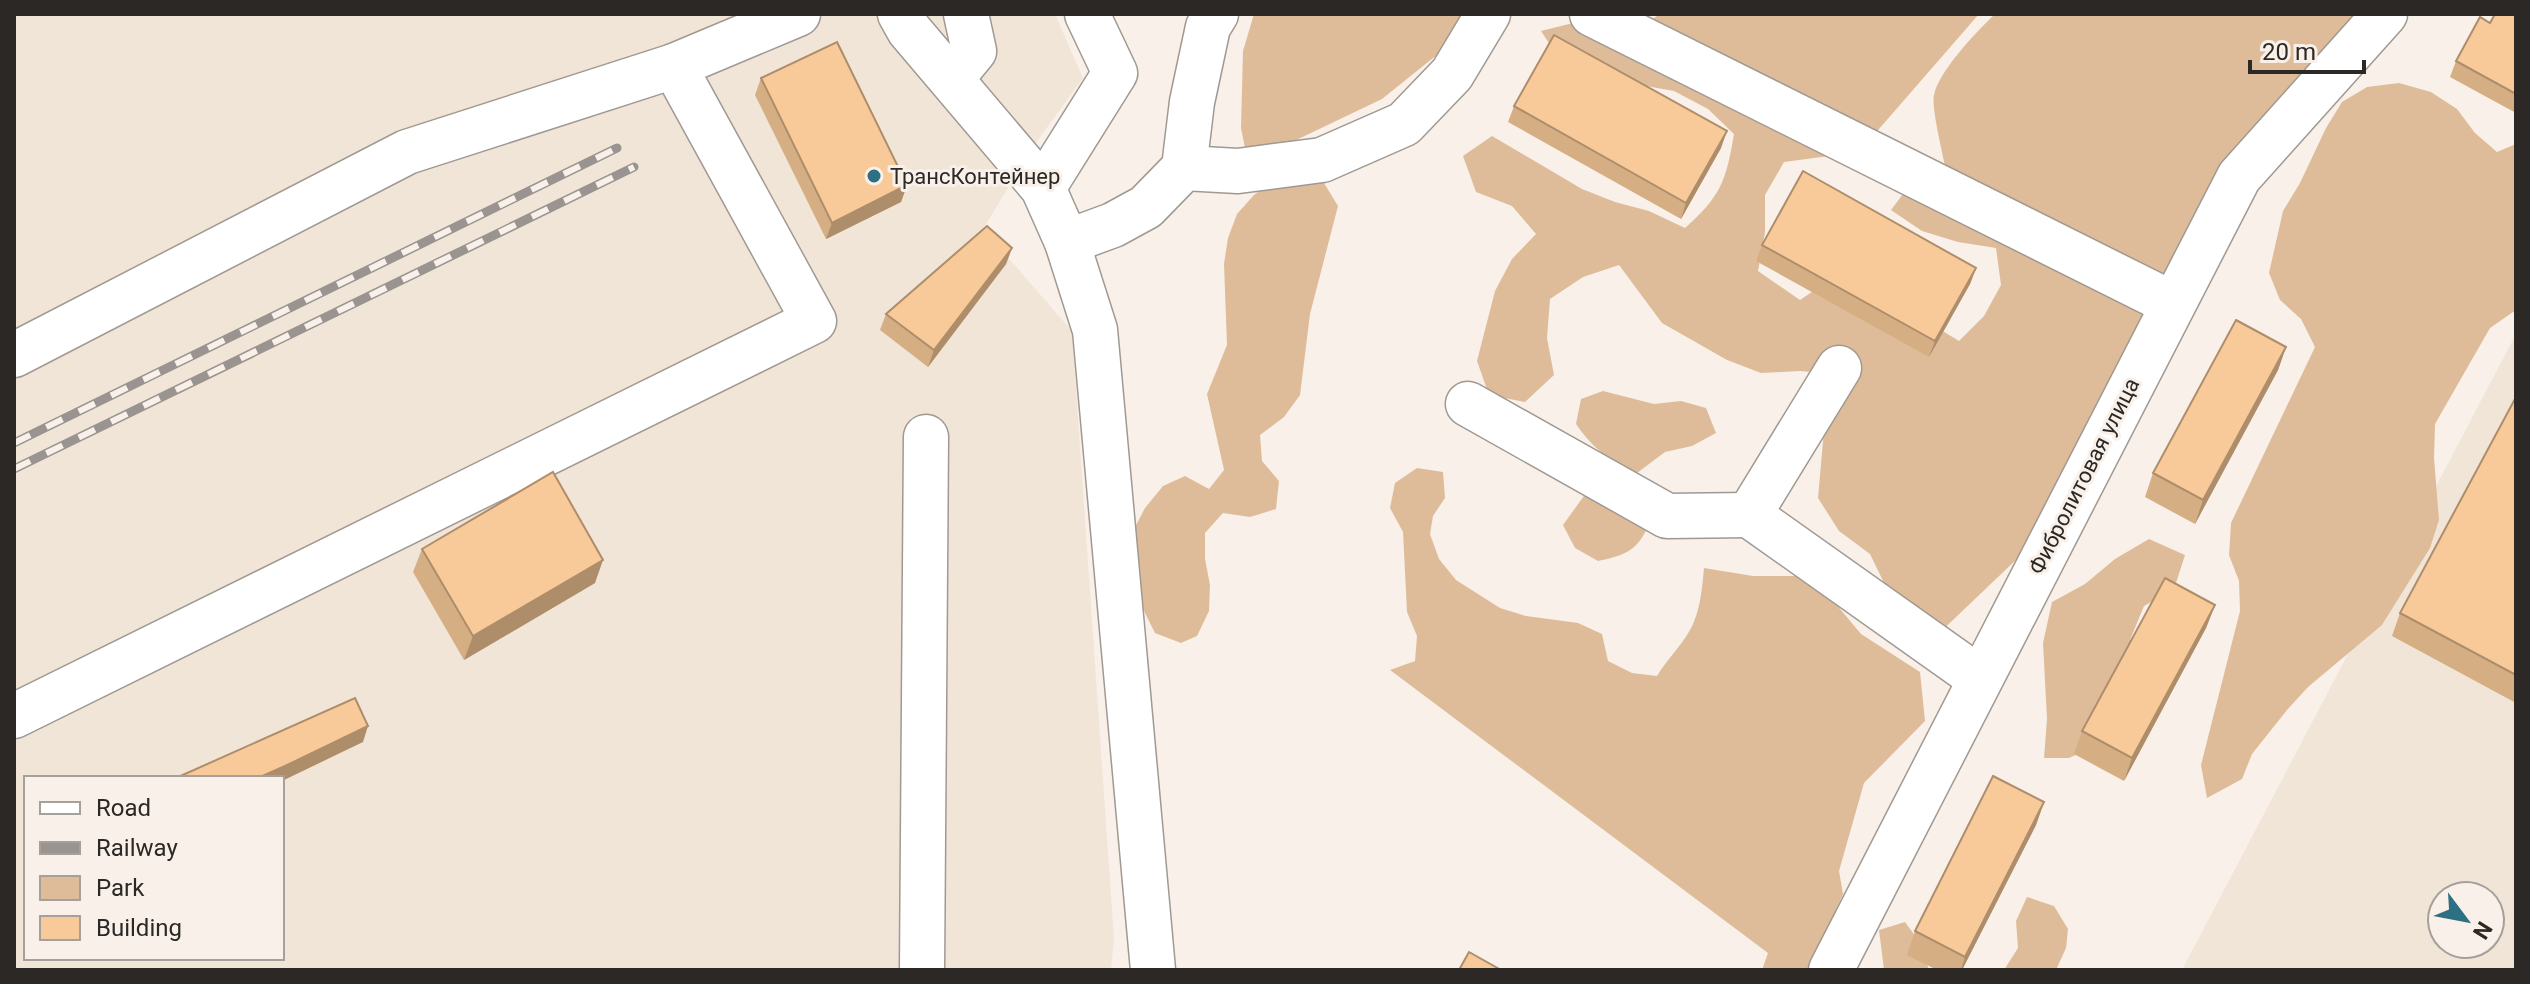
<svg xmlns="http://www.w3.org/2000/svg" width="2530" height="984" font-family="Roboto,sans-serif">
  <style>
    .built { fill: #f1e5d8; fill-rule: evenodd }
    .green { fill: #dfbc99 }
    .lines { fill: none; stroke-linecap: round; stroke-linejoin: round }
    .minor-casing { stroke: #a09992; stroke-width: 47 }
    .minor { stroke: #fff; stroke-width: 44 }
    .rail-casing { stroke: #99948f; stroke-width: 9 }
    .rail { stroke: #f8f0e9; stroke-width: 6; stroke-dasharray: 18; stroke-linecap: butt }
    .wall { fill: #d5ae84 }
    .shaded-wall { fill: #ae8d6b }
    .building { fill: #f8ca99; stroke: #ae8d6b; stroke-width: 2 }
    .poi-dot { fill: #2e7083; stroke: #f8f0e9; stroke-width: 3 }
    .labels { text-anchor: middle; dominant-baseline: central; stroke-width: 6; stroke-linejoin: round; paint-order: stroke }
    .poi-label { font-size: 22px; fill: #2b2825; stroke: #f8f0e9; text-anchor: start }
    .street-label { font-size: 22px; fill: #2b2825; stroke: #f8f0e9 }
  </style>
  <rect width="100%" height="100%" fill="#f8f0e9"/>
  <g class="built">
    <path d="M14 14H1055L1083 78 1035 144 983 229 1072 331 1114 939 1111 970H14ZM26 778H282V958H26Z"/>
    <path d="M2516 334V970H2182ZM2442 896H2490V944H2442Z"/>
  </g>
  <g class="green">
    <polygon points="1254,14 1478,14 1448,46 1382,99 1248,163 1241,128 1243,51"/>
    <path d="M1659 14H1979L1859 152 1784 162 1765 195V232L1758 271 1800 300 1831 279 1928 322 1959 341 1984 316 2001 285 1996 248 1958 242 1922 231 1891 210 1912 182 1946 170C1943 155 1931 107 1934 95 1939 71 1977 31 1995 14H2391L2266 143 2019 557 1932 640 1886 587 1870 554 1839 531 1818 498 1826 408 1833 374 1800 371 1761 373 1727 360 1662 323 1619 265 1583 277 1550 299 1547 338 1554 375 1525 402 1489 395 1477 361 1495 291 1512 259 1536 234 1512 206 1476 192 1463 156 1492 136 1582 189 1615 202 1649 211 1685 228C1721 196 1726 181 1734 134L1708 109 1674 91 1635 84 1562 63 1541 31 1577 22 1652 20Z"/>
    <polygon points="2399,83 2431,92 2457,109 2475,133 2497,152 2516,144 2516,310 2490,328 2435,424 2434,458 2439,520 2430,548 2382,625 2308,687 2287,710 2252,754 2242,779 2207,798 2201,765 2240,611 2239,581 2229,555 2231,523 2315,347 2301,319 2280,300 2269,273 2283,211 2300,183 2326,128 2342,102 2367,87"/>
    <polygon points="1299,177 1324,183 1338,206 1310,314 1300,395 1284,417 1260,435 1262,461 1279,481 1276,509 1250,517 1223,513 1205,533 1205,559 1210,585 1209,611 1197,636 1181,643 1155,633 1143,609 1138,584 1133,531 1145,508 1163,486 1185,476 1209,489 1224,470 1207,394 1227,345 1224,264 1228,238 1237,214 1254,195 1274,180"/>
    <path d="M1603 391 1654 404 1681 401 1706 408 1716 433 1692 446 1665 452 1637 473C1609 460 1594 450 1576 424L1581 399Z"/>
    <path d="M1417 468 1443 472 1445 498 1433 516 1430 534 1439 559 1456 580 1500 608 1526 616 1578 623 1602 634 1608 661 1632 673 1657 676C1666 661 1678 649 1687 635 1700 616 1702 590 1704 568L1753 576H1796L1830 597 1861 634 1920 672 1925 721 1864 783 1839 871 1843 894 1809 970H1762L1768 953 1390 670 1415 661 1417 636 1407 612 1403 532 1390 508 1395 483Z"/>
    <path d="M1594 482 1647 528C1637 552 1621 556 1598 561L1575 548 1563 525Z"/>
    <polygon points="2149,539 2185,555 2174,589 2144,606 2130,640 2140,675 2100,744 2069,758 2044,758 2047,719 2043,643 2052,602 2085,584 2115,559"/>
    <polygon points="2027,897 2054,906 2068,929 2066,948 2056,970 2004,970 2018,948 2016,921"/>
    <polygon points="1905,922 1921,944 1929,970 1884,970 1879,930"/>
  </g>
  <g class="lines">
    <defs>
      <g id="minor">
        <polyline points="900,14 909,30 1043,188 1067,242 1095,330 1153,970"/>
        <polyline points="1592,14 2173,304"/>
        <polyline points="951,79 974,51 966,14"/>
        <polyline points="1184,168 1238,171 1322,160 1404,124 1452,74 1488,14"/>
        <polyline points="1043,188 1115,73 1087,14"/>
        <polyline points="1067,242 1113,225 1146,207 1184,168 1192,102 1208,27 1216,14"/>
        <polyline points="14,355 407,152 674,66"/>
        <polyline points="1839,368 1749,515 1979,678"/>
        <polyline points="1468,404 1667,516 1749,515"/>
        <polyline points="14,716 814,321 674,66 798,14"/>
        <polyline points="922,970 926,437"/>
        <polyline points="1831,970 2239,177 2385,14"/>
      </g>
    </defs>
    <use href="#minor" class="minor-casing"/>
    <use href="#minor" class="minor"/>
    <defs>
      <g id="rail">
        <polyline points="14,443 617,148"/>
        <polyline points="14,469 634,167"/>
      </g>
    </defs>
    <use href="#rail" class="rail-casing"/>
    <use href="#rail" class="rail"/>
  </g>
  <g class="wall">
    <polygon points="2516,14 2516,113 2450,77 2456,61 2490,23"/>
    <polygon points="761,78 907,185 901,202 826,239 755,95"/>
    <polygon points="1514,106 1721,148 1681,219 1508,122"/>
    <polygon points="1762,245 1976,268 1970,284 1929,357 1756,261"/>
    <polygon points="1012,248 1006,264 928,367 880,330 886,314"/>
    <polygon points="2286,347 2278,370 2195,524 2145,497 2153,473"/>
    <polygon points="2516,397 2516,703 2392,636 2400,613"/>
    <polygon points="422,549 595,583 464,660 413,572"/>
    <polygon points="2215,605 2206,628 2124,781 2074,754 2082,731"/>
    <polygon points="2044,802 2036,825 1962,970 1937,970 1907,955 1915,931"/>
  </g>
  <g class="shaded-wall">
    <polygon points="1727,131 1721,148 1681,219 1686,203"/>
    <polygon points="907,185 901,202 826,239 832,223"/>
    <polygon points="1012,248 1006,264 928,367 934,350"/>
    <polygon points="1976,268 1970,284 1929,357 1935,341"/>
    <polygon points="2286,347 2278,370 2195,524 2203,500"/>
    <polygon points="603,560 595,583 464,660 473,636"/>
    <polygon points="2215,605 2206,628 2124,781 2132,758"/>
    <polygon points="368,726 363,742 282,781 282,778 258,778"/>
    <polygon points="2044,802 2036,825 1962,970 1961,970 1965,957"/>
  </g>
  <g class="building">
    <polygon points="2495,14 2516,14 2516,94 2456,61 2480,17 2490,23"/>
    <polygon points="1554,35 1727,131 1686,203 1514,106"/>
    <polygon points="837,42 907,185 832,223 761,78"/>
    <polygon points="1803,171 1976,268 1935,341 1762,245"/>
    <polygon points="987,226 1012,248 934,350 886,314"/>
    <polygon points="2236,320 2286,347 2203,500 2153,473"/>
    <polygon points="2516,397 2516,675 2400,613"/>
    <polygon points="553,472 603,560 473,636 422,549"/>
    <polygon points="2165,578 2215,605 2132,758 2082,731"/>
    <polygon points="355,698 368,726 285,766 258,778 176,778"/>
    <polygon points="1993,776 2044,802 1965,957 1915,931"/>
    <polygon points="1469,952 1501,970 1459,970"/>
  </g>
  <circle class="poi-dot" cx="874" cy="176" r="8"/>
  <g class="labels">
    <g class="poi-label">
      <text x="890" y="176">ТрансКонтейнер</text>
    </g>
    <g class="street-label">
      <text transform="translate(2084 476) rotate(-63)">Фибролитовая улица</text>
    </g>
  </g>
  <rect width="2530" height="984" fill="none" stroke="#2b2825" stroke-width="32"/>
  <rect x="24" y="776" width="260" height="184" fill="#f8f0e9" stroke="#a6a09b" stroke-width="2"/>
  <rect x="40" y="802" width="40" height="12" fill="#ffffff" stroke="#a6a09b" stroke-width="2"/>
  <text x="96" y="816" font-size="24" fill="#2b2825">Road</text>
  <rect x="40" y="842" width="40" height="12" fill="#99948f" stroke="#a6a09b" stroke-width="2"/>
  <text x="96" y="856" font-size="24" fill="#2b2825">Railway</text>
  <rect x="40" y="876" width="40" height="24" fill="#dfbc99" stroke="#a6a09b" stroke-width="2"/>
  <text x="96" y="896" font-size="24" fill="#2b2825">Park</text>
  <rect x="40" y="916" width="40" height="24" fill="#f8ca99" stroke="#a6a09b" stroke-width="2"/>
  <text x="96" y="936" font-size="24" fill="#2b2825">Building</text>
  <g transform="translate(2466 920) rotate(122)"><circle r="38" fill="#f8f0e9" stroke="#a6a09b" stroke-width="2"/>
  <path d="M0-6L14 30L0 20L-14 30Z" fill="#2e7083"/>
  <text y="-12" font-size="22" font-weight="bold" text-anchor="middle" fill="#2b2825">N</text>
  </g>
  <path d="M2250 60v12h114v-12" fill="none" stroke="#2b2825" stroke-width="4"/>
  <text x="2262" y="60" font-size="24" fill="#2b2825" stroke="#f8f0e9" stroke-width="6" paint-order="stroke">20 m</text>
</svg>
